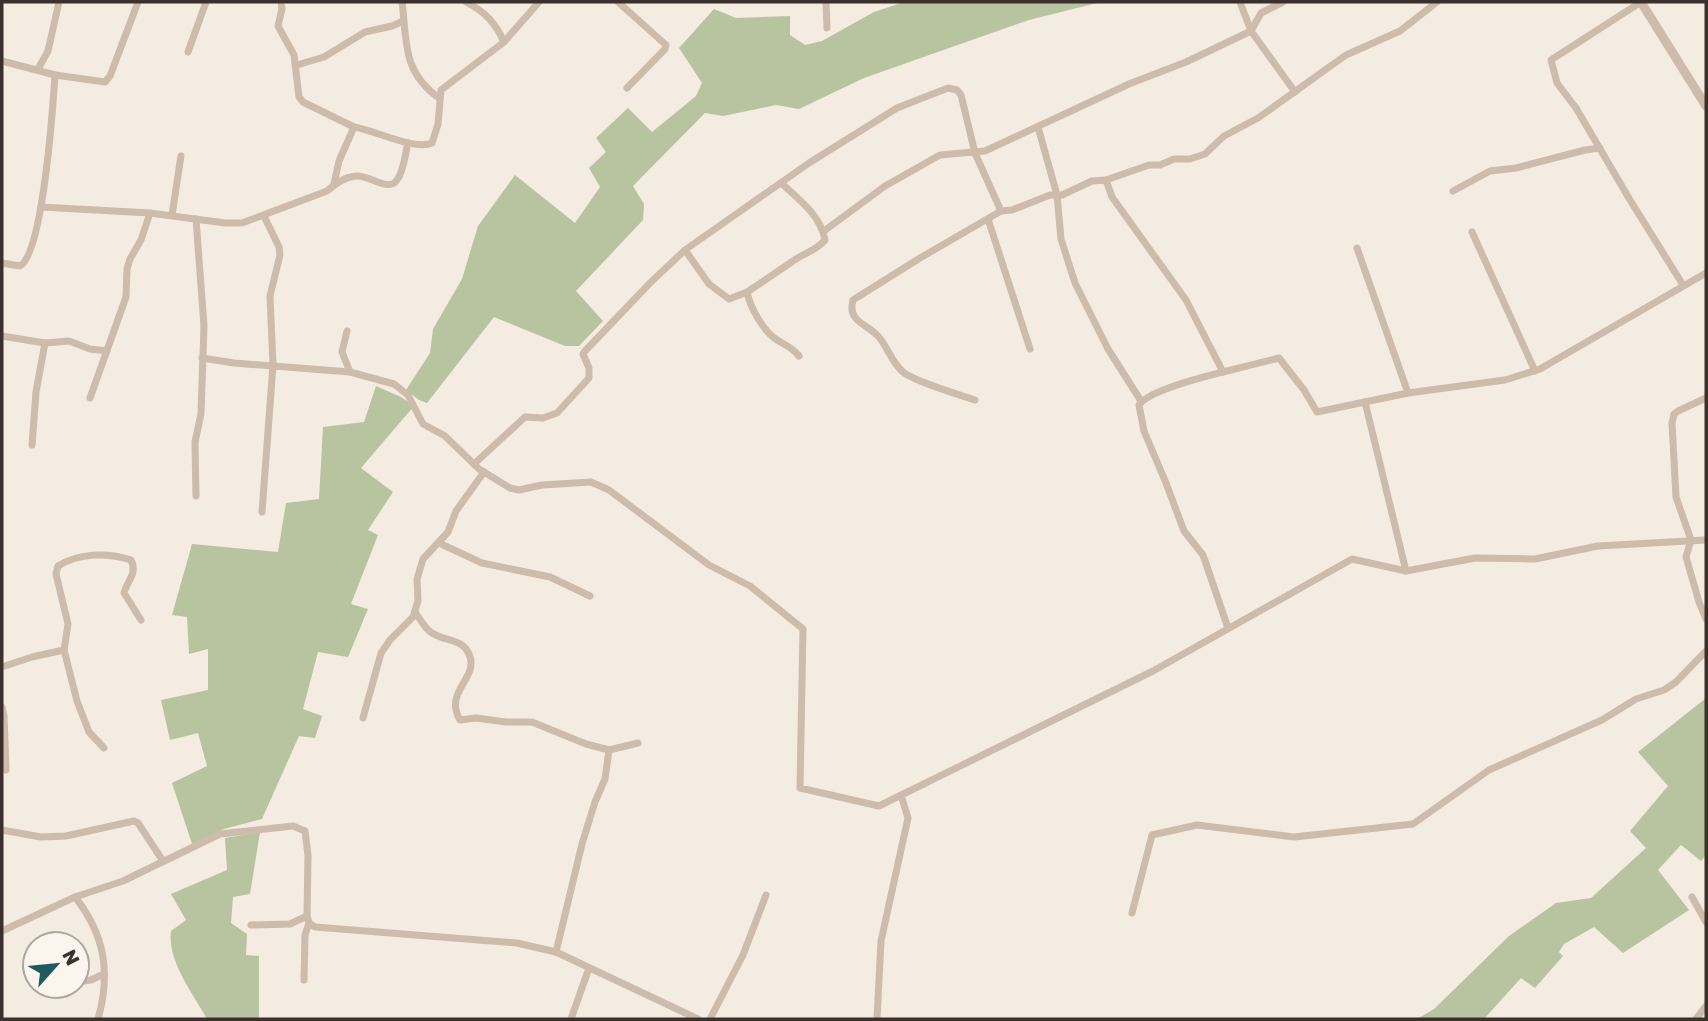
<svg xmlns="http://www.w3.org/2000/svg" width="1708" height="1021" font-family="'Golos Text',sans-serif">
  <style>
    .green { fill: #b8c4a0 }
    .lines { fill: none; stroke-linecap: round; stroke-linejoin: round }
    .minor { stroke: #cdbbac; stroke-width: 7 }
    .tertiary { stroke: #cdbbac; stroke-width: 9 }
  </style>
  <rect width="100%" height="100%" fill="#f4ebe1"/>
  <g class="green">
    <polygon points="904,2 1101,2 1029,20 864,78 799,109 776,105 723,116 705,113 633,186 644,204 643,220 576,291 603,321 579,346 565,346 494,317 427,403 419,400 406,390 430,353 433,329 462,279 478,226 515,175 575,223 600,187 589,168 606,152 596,138 628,108 652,132 696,96 702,83 679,48 714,9 736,18 790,16 790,35 805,45 822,41 874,12"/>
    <polygon points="376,386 401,397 414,406 361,468 393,492 368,530 378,535 351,604 368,609 348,657 318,652 303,709 322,716 315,738 299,736 262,819 224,829 192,844 172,783 207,766 198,733 170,740 161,700 208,690 208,649 189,654 187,617 172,615 192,544 278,552 286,503 319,499 323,427 364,422"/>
    <polygon points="1706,698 1706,855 1701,861 1681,845 1658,870 1689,910 1623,953 1594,927 1564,944 1559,952 1563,956 1535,988 1521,978 1484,1019 1417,1019 1434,1009 1509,936 1556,903 1591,898 1646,848 1630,831 1668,786 1638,752"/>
    <path d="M260 832 250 894 233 897 231 923 247 934 246 955 259 956V1019H207C194 995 167 961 171 931L186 920 171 894 227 870 225 838Z"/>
  </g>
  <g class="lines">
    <g class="minor">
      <polyline points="281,2 282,9 278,26 294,55 299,97 303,102 354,127"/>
      <path d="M402 2C407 41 402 72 439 98"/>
      <polyline points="618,2 666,45 665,49 627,88"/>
      <polyline points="826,2 827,28"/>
      <polyline points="1240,2 1251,31 1295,92"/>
      <polyline points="1641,2 1551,60 1557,83 1576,108 1630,200 1683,285"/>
      <polyline points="504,42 539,2"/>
      <polyline points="188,52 206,2"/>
      <polyline points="2,61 55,75 105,82 110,76 138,2"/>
      <polyline points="297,65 324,57 365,32 392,26 403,21"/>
      <polyline points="38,69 48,51 59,2"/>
      <polyline points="1038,127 1057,195 1061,239 1075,283 1108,349 1141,401"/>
      <polyline points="1106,180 1112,197 1186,300 1223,372 1279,358 1304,390 1317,412 1408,393 1505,380 1540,369 1706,273"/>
      <path d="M781 183C799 199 821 216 825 240 816 251 804 253 793 261 778 271 763 282 747 292 750 307 763 331 777 340 785 345 792 347 799 356"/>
      <path d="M334 184 339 161 354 127C374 130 415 151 432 143L438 124 441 90 504 42C495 22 485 12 466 2"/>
      <polyline points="1453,191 1490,171 1516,168 1585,150 1600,148"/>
      <path d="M41 207 150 213 225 223H242L327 191C335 184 344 177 356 176 368 174 389 193 397 180 404 171 405 154 408 143"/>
      <polyline points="172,215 181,156"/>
      <polyline points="196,219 204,326 201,414 195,442 196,496"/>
      <polyline points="988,219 1030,349"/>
      <polyline points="824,231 885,186 940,155 985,151 1129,84 1186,62 1251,31 1261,13 1283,2"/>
      <polyline points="1472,232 1535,371"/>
      <polyline points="1357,248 1408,393"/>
      <polyline points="685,250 709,284 729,299 747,292"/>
      <path d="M2 263 20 266C43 253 53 106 55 75"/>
      <polyline points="347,331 342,352 350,372"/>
      <polyline points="2,336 45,343 69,341 90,349 107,351"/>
      <polyline points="202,358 234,363 350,372 394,384 408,395 423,424 445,436 479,469 510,488 519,490 542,485 591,482 609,490 709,565 750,586 803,629 800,788 879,806 1153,671 1352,559 1406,571 1475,558 1535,559 1598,546 1706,540"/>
      <path d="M1223 372C1204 377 1149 390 1139 405L1144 431 1166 483 1184 531 1203 555 1228 628"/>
      <polyline points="90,398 126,297 127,269 130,259 141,240 150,213"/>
      <polyline points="1706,398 1678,411 1674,414 1672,423 1676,497 1691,540 1686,557 1699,602 1706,619"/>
      <path d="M975 400C958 394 915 382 903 372 891 362 888 347 878 336 866 323 847 322 853 300L920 258 1001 211 1012 210 1050 195H1062L1092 181 1106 180 1149 165H1160L1174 159H1190L1205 154 1224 136 1258 118 1346 55 1400 31 1437 2"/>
      <polyline points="1365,402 1406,571"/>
      <polyline points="32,445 36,392 45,343"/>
      <polyline points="474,464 525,417 543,418 557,413 589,378 589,368 583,354 585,351 650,283 685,250 809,163 897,108 948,88 957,90 961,95 975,153 1001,211"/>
      <polyline points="262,512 273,365 270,296 280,255 279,247 264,216"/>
      <polyline points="439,543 482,563 550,577 590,596"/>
      <path d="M415 612C420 619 425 629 432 633 446 642 462 638 469 654 480 678 443 691 460 720L476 718 506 722H532L586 744 609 750 638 743"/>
      <polyline points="2,667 32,657 64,650"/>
      <polyline points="2,707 4,716 6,770"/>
      <polyline points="363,718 381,653 390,640 413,617 418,601 417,579 423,559 448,532 456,511 484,472"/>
      <path d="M104 748 89 732 77 701 64 650 68 624 56 574 58 566C79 553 107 552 131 560 138 573 127 581 124 593L141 620"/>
      <polyline points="2,830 41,837 66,836 134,821 138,823 163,861"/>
      <polyline points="75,897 123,881 220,834 293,826 305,831 308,855 307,916 309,923 315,927 517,943 556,952 698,1019"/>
      <polyline points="1692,897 1706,922"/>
      <polyline points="1132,913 1152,835 1197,825 1294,837 1413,824 1489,770 1602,720 1636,699 1664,690 1676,682 1706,651"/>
      <polyline points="251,925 290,924 307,916"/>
      <path d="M2 931 75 897C105 935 111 973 98 1019"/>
      <polyline points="556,952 582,844 595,802 605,779 609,750"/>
      <polyline points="304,980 305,935 309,923"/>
      <polyline points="77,982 91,980 104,974"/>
      <polyline points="571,1019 589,968"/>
      <polyline points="710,1019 743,955 766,895"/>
      <polyline points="877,1019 881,941 908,818 901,795"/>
      <polyline points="1696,1019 1706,1006"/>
    </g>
    <polyline class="tertiary" points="1641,2 1706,106"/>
  </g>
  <rect width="1708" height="1021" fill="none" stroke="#3b302b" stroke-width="7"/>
  <g transform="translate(56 965) rotate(63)"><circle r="33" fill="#fbf5ee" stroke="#aea6a0" stroke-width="2"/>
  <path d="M0-5L12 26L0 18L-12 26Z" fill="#1f5a5e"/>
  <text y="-10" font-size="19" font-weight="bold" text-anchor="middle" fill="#3b302b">N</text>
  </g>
</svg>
